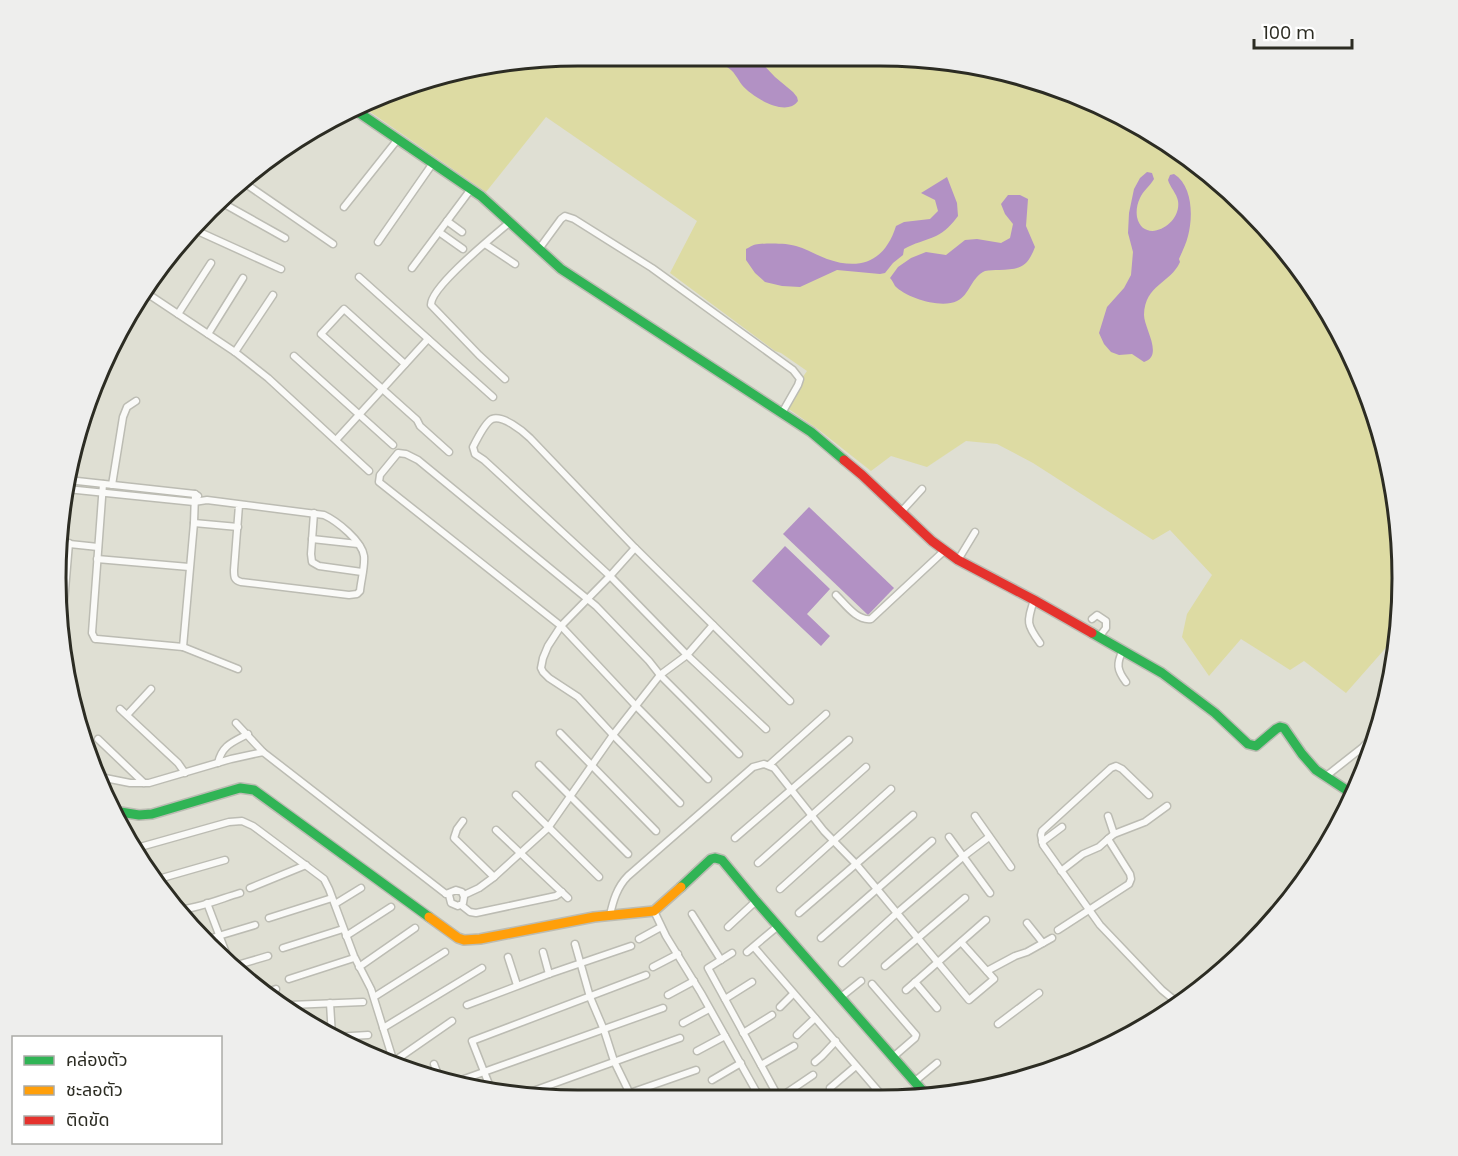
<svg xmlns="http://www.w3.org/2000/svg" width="1458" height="1156" font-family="Poppins,'Noto Sans Thai',sans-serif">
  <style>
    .green { fill: #dddba3 }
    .water { fill: #b291c4 }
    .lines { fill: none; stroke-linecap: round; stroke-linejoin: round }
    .street-casing { stroke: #bcbcb3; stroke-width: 9 }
    .fast-casing { stroke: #bcbcb3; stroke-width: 12 }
    .slow-casing { stroke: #bcbcb3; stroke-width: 12 }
    .jam-casing { stroke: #bcbcb3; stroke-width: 12 }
    .street { stroke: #fafaf8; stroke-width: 6 }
    .fast { stroke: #30b455; stroke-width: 9 }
    .slow { stroke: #ff9f0a; stroke-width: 9 }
    .jam { stroke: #e5322d; stroke-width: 9 }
    .rim { fill: none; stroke: #2c2c23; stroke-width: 3 }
  </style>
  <rect width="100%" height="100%" fill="#dfdfd3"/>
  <polygon class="green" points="578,56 914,57 1048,83 1141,125 1224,185 1332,316 1375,410 1398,509 1401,612 1398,634 1346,693 1304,661 1290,670 1241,639 1209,676 1182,637 1187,614 1212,575 1170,530 1153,540 1033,463 997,444 966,441 927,467 891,456 871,471 819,430 783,405 807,371 781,353 775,351 670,273 697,221 546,117 486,192 363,107 442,73"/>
  <g class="water">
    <path d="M671 56H755L775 77 793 92 797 97 798 101C786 118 752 97 742 85 737 78 734 71 727 67 708 53 692 77 671 56Z"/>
    <path d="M1147 172 1152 173 1154 179C1150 186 1143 191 1140 198 1137 204 1136 211 1137 217 1143 245 1182 226 1178 201 1177 194 1170 187 1168 180L1170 175 1174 174C1193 186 1193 217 1188 236 1186 244 1182 252 1179 259L1180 262C1170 284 1145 284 1144 315 1144 328 1164 356 1144 362L1132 354 1119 355 1111 352 1104 344 1099 333 1107 307 1124 288 1131 275 1133 252 1128 233 1129 213 1134 189 1140 178Z"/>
    <path d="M947 177 957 203 958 216C952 224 945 232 936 236 925 241 914 243 904 249L903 255 893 263 885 273 880 274 837 270 800 287 782 286 765 282 755 273 746 260V249C750 247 754 244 759 244 768 243 788 243 796 246 807 249 816 255 827 259 861 271 885 261 896 226L904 222 930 219 938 211 935 200 921 193Z"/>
    <path d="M1008 195H1020L1028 199 1026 226 1035 247C1027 268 1020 269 999 270 995 270 989 270 985 271 971 277 970 295 957 301 941 309 907 298 895 286 894 284 892 280 890 278L898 267 911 258 926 252 946 255 965 240 977 239 1001 243 1010 238 1013 224 1005 214 1001 204Z"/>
    <polygon points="809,507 894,588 868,615 783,534"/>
    <polygon points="785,546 830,589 807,614 830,636 821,646 752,581"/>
  </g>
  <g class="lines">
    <defs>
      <g id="street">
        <polyline points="243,182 333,244"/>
        <polyline points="219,201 285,238"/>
        <polyline points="344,207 398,139"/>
        <polyline points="447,221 462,232"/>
        <polyline points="193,229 281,269"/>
        <polyline points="439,232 463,249"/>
        <polyline points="378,242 433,163"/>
        <polyline points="485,244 515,264"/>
        <polyline points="539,249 561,219 565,216 574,219 652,268 793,370 800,379 798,385 782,413"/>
        <polyline points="412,268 471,189"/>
        <polyline points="359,277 493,397"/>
        <polyline points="147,289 155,283 194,228"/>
        <polyline points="148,294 235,352 268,378 369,471"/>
        <polyline points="139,299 146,297 148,290"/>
        <polyline points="178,314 211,263"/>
        <polyline points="208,334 243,278"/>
        <polyline points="235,352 273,295"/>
        <polyline points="294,356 393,445"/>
        <polyline points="405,364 344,309 321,334 417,420 420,426 449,452"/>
        <path d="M505 379 479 355 431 305C430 287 495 235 510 222"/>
        <polyline points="336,440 428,339"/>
        <polyline points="68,480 195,494 198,496"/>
        <polyline points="103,484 92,633 95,639 97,639 183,647 194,523 195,494"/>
        <polyline points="112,485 123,417 127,407 136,401"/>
        <path d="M67 489 194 502 207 500 324 515C337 521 362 541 364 556 365 567 361 580 360 591L357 594 349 595 241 582C234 580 234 577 234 570L239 505"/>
        <polyline points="901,512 922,489"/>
        <polyline points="314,513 311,554 312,562 319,566 362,572"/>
        <polyline points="194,523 238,527"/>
        <polyline points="312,539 358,544"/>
        <polyline points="60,543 98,547"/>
        <polyline points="635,548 610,576 561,626 548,646 543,658 541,668 543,672 549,678 578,697 613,735 680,803"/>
        <polyline points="97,559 189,567"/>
        <polyline points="958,560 975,532"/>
        <path d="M836 595C846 605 857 621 871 619L944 551"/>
        <path d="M1034 600C1027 622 1026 624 1040 643"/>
        <polyline points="63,614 69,543"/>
        <polyline points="1092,619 1097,615 1106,621 1106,628 1099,637"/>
        <polyline points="183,647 238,669"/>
        <path d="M1123 650C1116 664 1117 670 1126 682"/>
        <polyline points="120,709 178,763 185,773"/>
        <polyline points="127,715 151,689"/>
        <polyline points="236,723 263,752"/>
        <path d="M766 729 687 655 610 576 484 460 475 454 473 447C476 441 486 422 492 419 503 415 523 431 530 438L635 548 790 701"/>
        <polyline points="560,733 656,831"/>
        <polyline points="98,739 144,783"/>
        <path d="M218 763C222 745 233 742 248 734"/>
        <polyline points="539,765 628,854"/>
        <polyline points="769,765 826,714"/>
        <polyline points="100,777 130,783 149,783 231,759 263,752 446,894"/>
        <polyline points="1325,777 1363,747 1379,729"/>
        <polyline points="708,779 636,706 561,626 379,482 380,475 398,453 406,454 418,460 596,606 649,661 660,675 739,754"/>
        <polyline points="516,795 599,877"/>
        <polyline points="1149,795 1122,769 1116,766 1111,768 1042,831 1041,835 1043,845 1100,925 1162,990 1179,1004"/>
        <polyline points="975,816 1011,867"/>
        <polyline points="1108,816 1114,834"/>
        <polyline points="463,821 457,829 454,838 494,877"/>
        <polyline points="496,830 568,898"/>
        <polyline points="949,837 990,893"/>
        <polyline points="735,838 849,740"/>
        <polyline points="1042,842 1062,827"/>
        <polyline points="133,849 229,822 242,821 253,826 320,876 324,879 329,889 354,956 371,989 395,1066"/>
        <polyline points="758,863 866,767"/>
        <polyline points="1061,871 1083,854 1099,847 1108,839"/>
        <polyline points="155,880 225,860"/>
        <polyline points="250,888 306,865"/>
        <polyline points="780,889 891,789"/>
        <polygon points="456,890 462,892 464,897 463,903 458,906 451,903 449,895 446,894"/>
        <polyline points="464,895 479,888 494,877 548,828 613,735 660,675 687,655 713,625"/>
        <polyline points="207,903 229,961"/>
        <polyline points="335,904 361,888"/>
        <polyline points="461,905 470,912 476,913 556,896 562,892"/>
        <path d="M176 910C197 909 220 899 240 893"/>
        <polyline points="654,911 666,936 701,993 761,1100"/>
        <polyline points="799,913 913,815"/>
        <polyline points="692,914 721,960"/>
        <path d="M610 915C613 901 617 887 628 876L753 767 764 764 774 768 824 831 856 864 877 889 969 1000 994 979 961 942"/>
        <polyline points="269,918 332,898"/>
        <polyline points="1027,923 1043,943"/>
        <polyline points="728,927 756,901"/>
        <polyline points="1058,930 1129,884 1131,879 1130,874 1108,839 1114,834 1145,822 1167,806"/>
        <polyline points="346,936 391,907"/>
        <polyline points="821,938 932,841"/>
        <polyline points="639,939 661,927"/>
        <polyline points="205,940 255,925"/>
        <polyline points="575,944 590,997 604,1030 614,1061 633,1100"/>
        <polyline points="754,947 885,1099"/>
        <polyline points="283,948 343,929"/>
        <polyline points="543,952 549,974"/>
        <polyline points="747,952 778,926"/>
        <polyline points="732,953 708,968 780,1100"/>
        <polyline points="508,957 517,985"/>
        <polyline points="842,963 897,913 964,856 989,837"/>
        <polyline points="234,966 268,956"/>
        <polyline points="885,966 965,898"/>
        <polyline points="359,967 415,928"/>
        <polyline points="653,967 678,954"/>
        <polyline points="987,971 1015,956 1027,952 1052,938"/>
        <polyline points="289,979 354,958"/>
        <polyline points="915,982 937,1008"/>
        <polyline points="872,984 916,1035 915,1038 893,1057"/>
        <polyline points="906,990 986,920"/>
        <polyline points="265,993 276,989"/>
        <polyline points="668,995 694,981"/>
        <polyline points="374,997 445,952"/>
        <polyline points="841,997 861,981"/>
        <polyline points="725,999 752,982"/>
        <polyline points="330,1003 332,1036"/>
        <polyline points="290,1005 363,1002"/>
        <polyline points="467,1005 549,974 631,946"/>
        <polyline points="780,1007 793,994"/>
        <polyline points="683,1023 709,1009"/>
        <polyline points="998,1024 1039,993"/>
        <polyline points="383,1028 482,968"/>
        <polyline points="743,1033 772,1015"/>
        <polyline points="797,1035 815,1018"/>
        <polyline points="335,1037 368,1035"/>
        <polyline points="697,1051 725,1036"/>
        <polyline points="393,1062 452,1021"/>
        <polyline points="815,1062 822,1056 836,1041"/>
        <polyline points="434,1064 440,1080"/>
        <polyline points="761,1065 794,1046"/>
        <polyline points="712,1080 741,1063"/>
        <polyline points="914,1082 937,1063"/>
        <polyline points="453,1083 663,1008"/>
        <polyline points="830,1088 856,1066"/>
        <polyline points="956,1091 960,1088"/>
        <polyline points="492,1092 472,1041 646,975"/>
        <polyline points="522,1095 680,1038"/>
        <polyline points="779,1098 813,1075"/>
        <polyline points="610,1100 696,1070"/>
        <polyline points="741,1100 756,1091"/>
        <polyline points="863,1100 876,1089"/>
      </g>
      <g id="fast">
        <polyline points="355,110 481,196 561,269 811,432 844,460"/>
        <polyline points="1092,633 1162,673 1215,713 1248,744 1256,746 1276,729 1280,727 1284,728 1302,754 1316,770 1354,795"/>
        <polyline points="114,811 139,815 152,814 240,788 254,790 429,917"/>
        <polyline points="681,887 711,859 715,858 722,860 756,901 928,1097"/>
      </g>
      <polyline id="slow" points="429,917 458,938 464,940 480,939 594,917 654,911 681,887"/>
      <polyline id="jam" points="844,460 862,475 932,541 958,560 1034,600 1092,633"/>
    </defs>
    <use href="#street" class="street-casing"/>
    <use href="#fast" class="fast-casing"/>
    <use href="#slow" class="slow-casing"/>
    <use href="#jam" class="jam-casing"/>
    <use href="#street" class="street"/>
    <use href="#fast" class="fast"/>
    <use href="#slow" class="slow"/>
    <use href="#jam" class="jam"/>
  </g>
  <path d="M0 0H1458V1156H0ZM578 66H880A512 512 0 0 1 1392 578V578A512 512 0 0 1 880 1090H578A512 512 0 0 1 66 578V578A512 512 0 0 1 578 66Z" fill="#eeeeed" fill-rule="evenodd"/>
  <path class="rim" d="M578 66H880A512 512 0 0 1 1392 578V578A512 512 0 0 1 880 1090H578A512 512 0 0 1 66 578V578A512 512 0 0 1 578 66Z"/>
  <rect x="12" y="1036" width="210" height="108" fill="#ffffff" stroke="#ababa7" stroke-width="1.5"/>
  <rect x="24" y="1056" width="30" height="9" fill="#30b455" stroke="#ababa7" stroke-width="1.5"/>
  <text x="66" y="1066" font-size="18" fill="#2c2c23">คล่องตัว</text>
  <rect x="24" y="1086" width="30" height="9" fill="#ff9f0a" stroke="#ababa7" stroke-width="1.5"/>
  <text x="66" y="1096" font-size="18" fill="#2c2c23">ชะลอตัว</text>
  <rect x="24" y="1116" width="30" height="9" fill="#e5322d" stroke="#ababa7" stroke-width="1.5"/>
  <text x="66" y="1126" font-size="18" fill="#2c2c23">ติดขัด</text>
  <path d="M1254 39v9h98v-9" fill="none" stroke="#2c2c23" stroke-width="3"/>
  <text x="1263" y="39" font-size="18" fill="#2c2c23" stroke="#ffffff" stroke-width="4.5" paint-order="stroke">100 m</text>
</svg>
